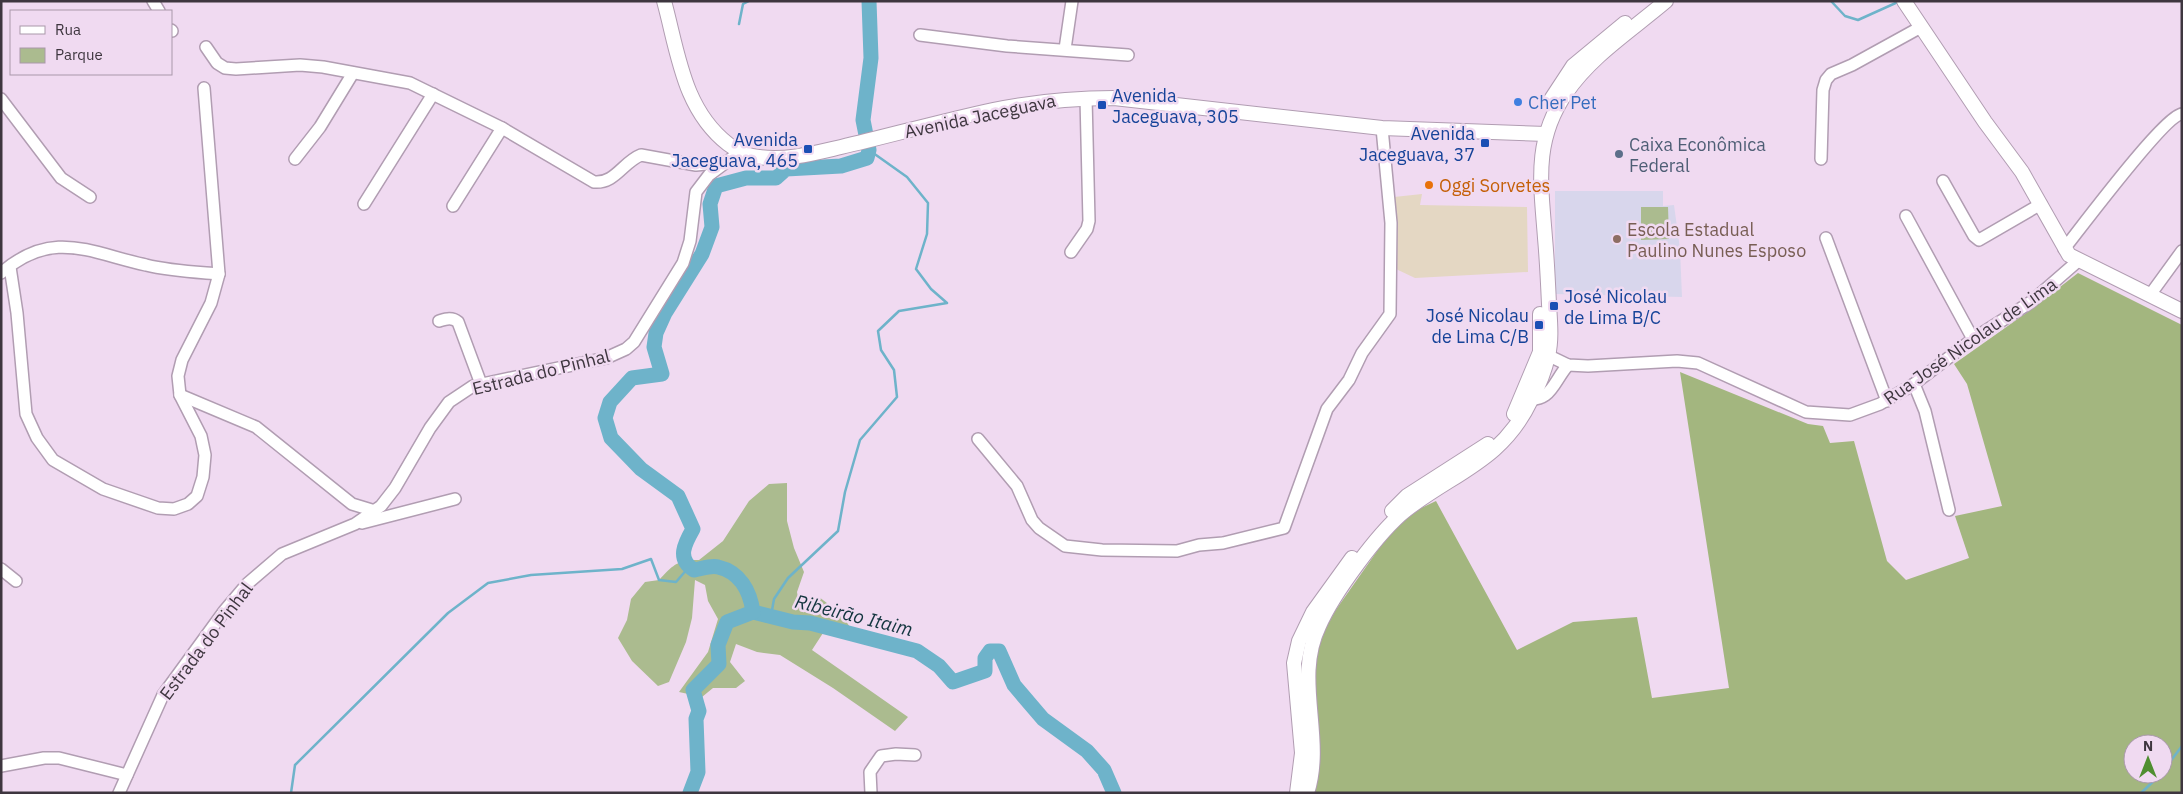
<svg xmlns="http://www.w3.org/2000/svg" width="2183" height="794" font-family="'IBM Plex Sans',sans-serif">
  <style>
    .industrial { fill: #e4d7c3 }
    .education { fill: #d8d6ec }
    .green { fill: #abbb8f }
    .forest { fill: #a3b67f; fill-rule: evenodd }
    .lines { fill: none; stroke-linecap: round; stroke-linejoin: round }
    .stream { stroke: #6eb3ca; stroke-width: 2.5 }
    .river { stroke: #6eb3ca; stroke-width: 15 }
    .minor-casing { stroke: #b19db2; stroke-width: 14 }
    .major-casing { stroke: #b19db2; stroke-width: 16 }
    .minor { stroke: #fff; stroke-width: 11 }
    .major { stroke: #fff; stroke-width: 14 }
    .shop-dot { fill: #3f7fe0; stroke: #f0daf1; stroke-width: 2 }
    .transit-dot { fill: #1a4fb4; stroke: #f0daf1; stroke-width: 2 }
    .service-dot { fill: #5c6f8a; stroke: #f0daf1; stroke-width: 2 }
    .food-dot { fill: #e8710a; stroke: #f0daf1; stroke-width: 2 }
    .education-dot { fill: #8d6e63; stroke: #f0daf1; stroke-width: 2 }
    .labels { text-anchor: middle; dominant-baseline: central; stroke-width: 5; stroke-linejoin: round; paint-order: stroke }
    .transit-label { font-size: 18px; fill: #164399; stroke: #f0daf1; text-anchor: end }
    .shop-label { font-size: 18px; fill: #366cbe; stroke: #f0daf1; text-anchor: start }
    .street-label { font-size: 18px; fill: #3e363f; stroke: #f0daf1 }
    .service-label { font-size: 18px; fill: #4e5e75; stroke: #f0daf1; text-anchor: start }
    .food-label { font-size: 18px; fill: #c56008; stroke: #f0daf1; text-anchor: start }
    .education-label { font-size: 18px; fill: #785e54; stroke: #f0daf1; text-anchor: start }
    .water-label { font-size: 19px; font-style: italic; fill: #12343e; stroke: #f0daf1 }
  </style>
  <rect width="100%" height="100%" fill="#f0daf1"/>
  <polygon class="industrial" points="1422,194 1420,205 1527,207 1528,272 1415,278 1396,269 1394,197"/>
  <polygon class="education" points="1555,191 1663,191 1663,206 1674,205 1680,249 1682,297 1555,294"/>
  <g class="green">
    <polygon points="1641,207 1668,207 1669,239 1641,240"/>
    <path d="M787 483V521L794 548 804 572 797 592 799 603 819 597 840 613 850 627 823 633 812 650 908 717 895 731 833 688 780 655 757 652 736 644 730 662 745 681 736 688H713L702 697 679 692 708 652 718 619 708 601 705 585 695 580 692 618 686 642 669 682 658 686 632 661 618 638 627 620 631 599 645 582 659 580C673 565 678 559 699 560L723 541 749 501 769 484Z"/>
  </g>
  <path class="forest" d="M2078 273 2182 325V793H1315L1320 751 1312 667 1325 630 1335 611 1394 527 1417 510 1436 501 1517 650 1573 622 1637 617 1652 698 1729 688 1680 372 1808 424 1823 426 1830 443 1854 441 1887 561 1906 580 1969 558 1955 516 2002 506 1967 384 1954 364 2029 311ZM2133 744H2163V774H2133Z"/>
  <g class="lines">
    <g class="stream">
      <polyline points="1831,1 1845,16 1858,20 1900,1"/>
      <polyline points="739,24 743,4 749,1"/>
      <polyline points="771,616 774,599 788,578 838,531 845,492 860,440 897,397 894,370 881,350 878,331 899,311 947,303 931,289 916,269 927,234 928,203 907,177 869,150"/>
      <polyline points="2163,771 2182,746"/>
      <polyline points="291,793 295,765 448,613 488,583 531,575 622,569 651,559 659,580 676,582 689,567"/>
      <polyline points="2141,793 2161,774"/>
    </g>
    <g class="river">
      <polyline points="753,612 793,622 810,623 917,651 939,666 953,682 985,671 985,658 990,651 999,651 1014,685 1043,719 1087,751 1104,770 1114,793"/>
      <path d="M690 793 698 772 696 719 699 711 693 690 719 664 718 645 727 622 753 612C750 591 740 572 718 567 711 565 701 569 694 570 676 559 685 543 693 529L678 496 641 469 611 438 605 418 610 402 632 378 662 374 654 347 656 333 665 313 702 254 712 227 710 204 716 186 746 178H776L786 169 841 166 867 158 869 150 863 120 871 58 869 1"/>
    </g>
    <defs>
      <g id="minor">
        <polyline points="153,1 159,11"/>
        <polyline points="171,30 172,31"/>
        <polyline points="920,35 1007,46 1128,55"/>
        <path d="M206 47 217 63 225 68 236 69 300 65 323 67 410 83 502 128 594 182C615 184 623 162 641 155L696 165 726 162"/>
        <polyline points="1065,49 1072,1"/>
        <polyline points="1,99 61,178 90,197"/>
        <polyline points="295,159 320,127 353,73"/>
        <polyline points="1821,159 1823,90 1826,80 1831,74 1852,65 1921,27"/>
        <polyline points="1943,181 1974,236 1979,240 2041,204"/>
        <polyline points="364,204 433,94"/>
        <polyline points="453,206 502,128"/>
        <polyline points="1906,216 1973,339"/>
        <polyline points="1826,238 1887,401"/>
        <path d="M2064 249C2080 229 2165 115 2182 114"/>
        <polyline points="1071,252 1087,229 1089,221 1086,98"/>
        <polyline points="10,267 17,313 26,414 37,438 53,460 103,489 158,508 174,509 188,504 197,496 203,477 205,455 201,436 180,395 178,376 182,360 211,303 219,274 204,88"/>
        <path d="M1 273C53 228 90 253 146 265 170 271 195 272 219 274"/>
        <polyline points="2150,295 2182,251"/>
        <path d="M439 321C446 319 452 317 458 322L481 384"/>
        <polyline points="1541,352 1568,365 1588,366 1677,361 1698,363 1806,412 1850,415 1880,404 1914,384 1973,339 2031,302 2078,261"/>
        <polyline points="1914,384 1925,411 1949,510"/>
        <polyline points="180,395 256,427 352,504 375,511"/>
        <path d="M1524 398C1551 404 1553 382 1568 365"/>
        <polyline points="978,439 1017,486 1032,520 1039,528 1065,546 1102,550 1177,551 1199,545 1223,543 1284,528 1327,409 1349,380 1362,353 1390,314 1391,223 1382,128"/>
        <polyline points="362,523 455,499"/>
        <polyline points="1,569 16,581"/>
        <polyline points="1,766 44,758 59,758 127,775"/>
        <polyline points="119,793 163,695 225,610 247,584 282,554 355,524 381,506 395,488 430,428 449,402 473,386 606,358 626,349 634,342 683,263 690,241 696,192 709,175 740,152"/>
        <polyline points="871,793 870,772 881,756 896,754 915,755"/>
      </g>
      <g id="major">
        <path d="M664 1C678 52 683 109 728 144 737 151 748 156 759 157 786 161 815 153 841 147 892 135 942 121 993 110 1033 102 1072 98 1114 98L1382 128 1546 134"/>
        <polyline points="1904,1 1985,122 2022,172 2069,255 2182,311"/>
        <polyline points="1550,101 1573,66 1625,23"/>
        <polyline points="1514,414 1540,352 1540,314"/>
        <polyline points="1392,511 1407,496 1488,444"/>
        <polyline points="1297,793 1302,753 1294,663 1299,641 1313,612 1352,558"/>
        <path d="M1307 793C1325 737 1293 680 1319 626 1333 594 1379 531 1406 510 1455 472 1502 461 1531 400 1538 387 1545 370 1548 356 1552 339 1550 321 1549 304 1548 282 1547 260 1545 238 1541 184 1533 141 1566 93 1591 56 1632 30 1666 1"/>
      </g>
    </defs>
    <use href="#minor" class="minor-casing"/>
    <use href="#major" class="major-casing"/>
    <use href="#minor" class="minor"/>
    <use href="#major" class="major"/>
  </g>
  <circle class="shop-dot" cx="1518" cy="102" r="5"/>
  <g class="transit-dot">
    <rect x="1097" y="100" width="10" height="10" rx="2.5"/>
    <rect x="1480" y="138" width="10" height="10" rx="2.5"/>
    <rect x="803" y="144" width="10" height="10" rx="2.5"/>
    <rect x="1549" y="301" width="10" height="10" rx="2.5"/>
    <rect x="1534" y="320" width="10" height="10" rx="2.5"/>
  </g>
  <circle class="service-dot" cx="1619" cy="154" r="5"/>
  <circle class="food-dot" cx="1429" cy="185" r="5"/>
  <circle class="education-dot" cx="1617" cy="239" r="5"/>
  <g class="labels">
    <g class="transit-label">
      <text x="1112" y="95" text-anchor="start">Avenida<tspan x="1112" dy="21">Jaceguava, 305</tspan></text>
      <text x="1475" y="133">Avenida<tspan x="1475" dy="21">Jaceguava, 37</tspan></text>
      <text x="798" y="139">Avenida<tspan x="798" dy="21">Jaceguava, 465</tspan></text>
      <text x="1564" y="296" text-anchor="start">José Nicolau<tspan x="1564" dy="21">de Lima B/C</tspan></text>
      <text x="1529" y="315">José Nicolau<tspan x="1529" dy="21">de Lima C/B</tspan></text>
    </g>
    <g class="shop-label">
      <text x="1528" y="102">Cher Pet</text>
    </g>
    <g class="street-label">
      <text transform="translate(980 116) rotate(-12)">Avenida Jaceguava</text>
      <text transform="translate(1970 341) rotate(-35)">Rua José Nicolau de Lima</text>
      <text transform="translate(541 372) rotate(-14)">Estrada do Pinhal</text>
      <text transform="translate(206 641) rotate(-53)">Estrada do Pinhal</text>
    </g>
    <g class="service-label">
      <text x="1629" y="144">Caixa Econômica<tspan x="1629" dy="21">Federal</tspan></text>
    </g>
    <g class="food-label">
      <text x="1439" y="185">Oggi Sorvetes</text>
    </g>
    <g class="education-label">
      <text x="1627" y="229">Escola Estadual<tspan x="1627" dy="21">Paulino Nunes Esposo</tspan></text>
    </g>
    <g class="water-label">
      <text transform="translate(854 615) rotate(14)">Ribeirão Itaim</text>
    </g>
  </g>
  <rect width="2183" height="794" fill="none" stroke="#3e363f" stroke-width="5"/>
  <rect x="10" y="10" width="162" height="65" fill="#f0daf1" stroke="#a998aa"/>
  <rect x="20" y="26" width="25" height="8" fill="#ffffff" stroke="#a998aa"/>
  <text x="55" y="35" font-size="15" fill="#3e363f">Rua</text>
  <rect x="20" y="48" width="25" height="15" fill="#abbb8f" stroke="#a998aa"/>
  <text x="55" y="60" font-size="15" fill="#3e363f">Parque</text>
  <g transform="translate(2148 759)"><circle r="24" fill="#f0daf1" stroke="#a998aa"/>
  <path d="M0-4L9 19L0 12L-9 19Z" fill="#4f8e30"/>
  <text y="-8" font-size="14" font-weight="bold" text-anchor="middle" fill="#3e363f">N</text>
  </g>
</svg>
